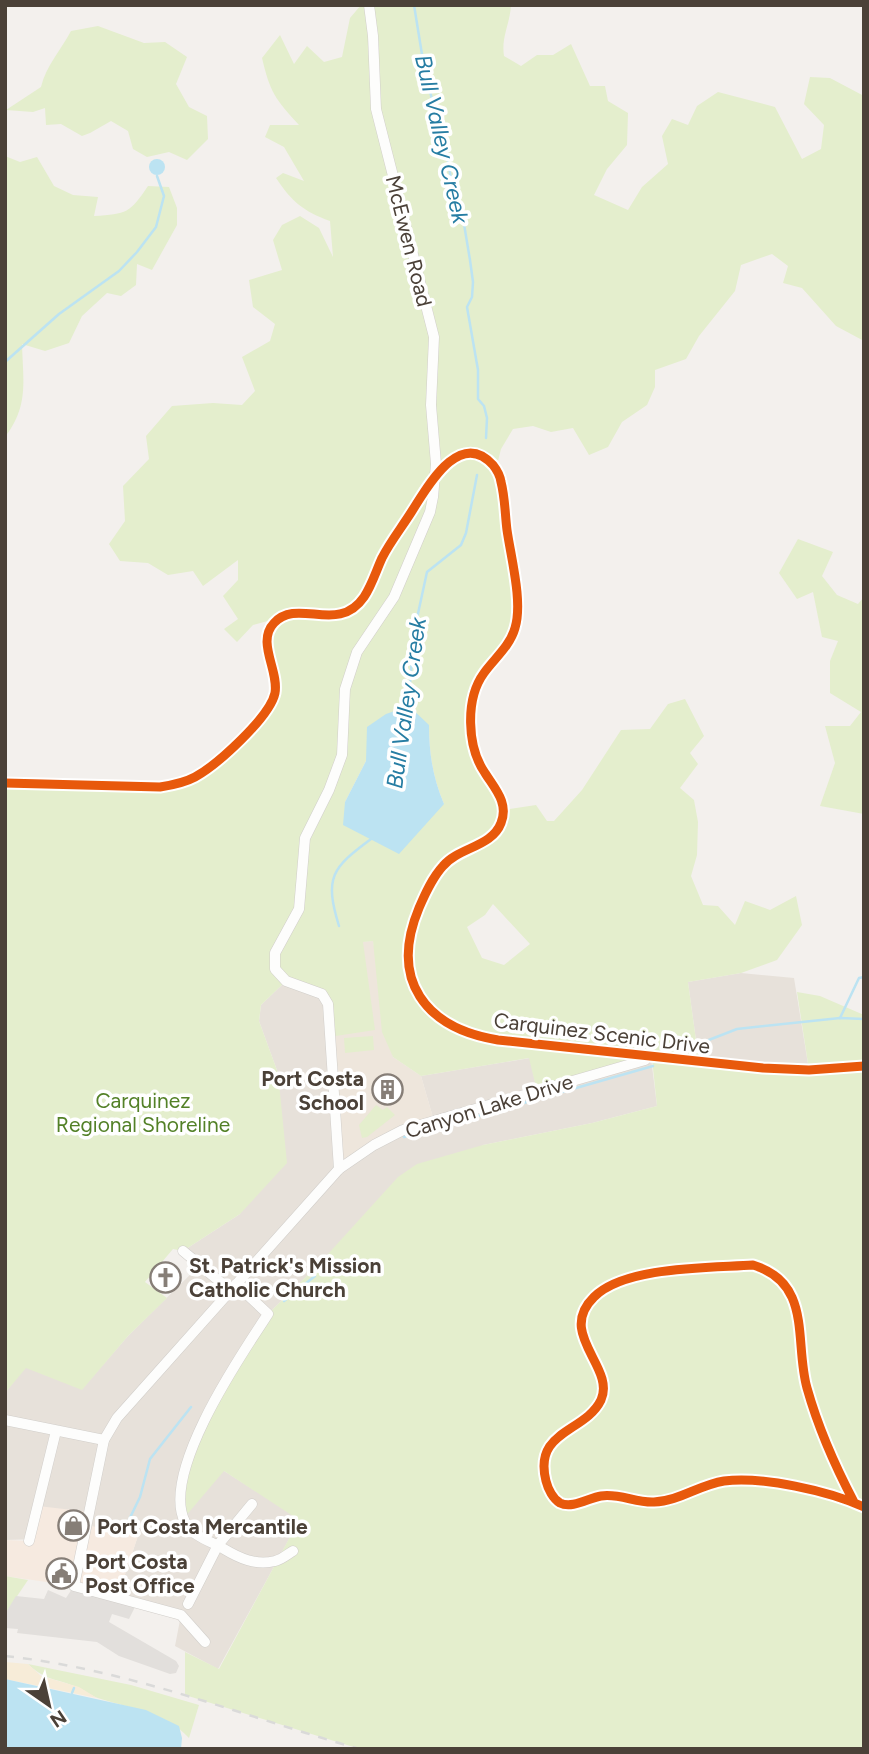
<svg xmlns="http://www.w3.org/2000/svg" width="869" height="1754" font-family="Figtree,sans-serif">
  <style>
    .residential { fill: #e7e1da }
    .commercial { fill: #f6eae0 }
    .education { fill: #eee6dc }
    .green { fill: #e4eecd; fill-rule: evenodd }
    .sand { fill: #f7ecd8 }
    .parking { fill: #e2dfdc }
    .water { fill: #bce3f2 }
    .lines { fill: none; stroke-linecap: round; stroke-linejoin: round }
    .stream { stroke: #bce3f2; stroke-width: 2.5 }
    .minor-casing { stroke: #d1ceca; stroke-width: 11 }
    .minor { stroke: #fdfdfc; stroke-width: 10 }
    .rail { stroke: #dadad9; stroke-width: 2.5; stroke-dasharray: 9 9; stroke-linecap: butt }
    .cycleway-casing { stroke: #fff; stroke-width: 13 }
    .cycleway { stroke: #e8590c; stroke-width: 9 }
    .labels { text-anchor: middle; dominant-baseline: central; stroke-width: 7; stroke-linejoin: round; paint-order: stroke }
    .street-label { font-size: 21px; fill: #4b4138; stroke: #fff }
    .poi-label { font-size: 21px; font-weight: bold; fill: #4b4138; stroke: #fff; text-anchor: start }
    .park-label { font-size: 21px; fill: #538127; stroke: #fff }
    .water-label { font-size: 23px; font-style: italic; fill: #267da3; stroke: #fff }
  </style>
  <rect width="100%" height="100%" fill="#f3f0ed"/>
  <g class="residential">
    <polygon points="741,973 794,978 809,1070 699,1062 688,982"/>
    <polygon points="286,981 322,994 374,1145 434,1121 421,1076 530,1058 537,1091 651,1058 657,1106 592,1123 483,1145 318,1265 268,1314 224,1471 300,1519 218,1669 175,1646 181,1615 117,1598 138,1536 5,1540 5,1393 25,1367 82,1389 128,1336 201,1264 183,1251 240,1214 278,1073 259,1021 261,1005"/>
  </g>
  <polygon class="commercial" points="38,1506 90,1512 87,1525 138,1536 117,1598 74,1586 5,1576 5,1540 29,1541"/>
  <polygon class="education" points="373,941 393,1057 421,1076 434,1121 403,1130 339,1169 328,1004 305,946"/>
  <g class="green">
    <path d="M361 5H511C510 24 501 37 504 56L521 66 537 55H553L571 44 590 86H605L608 101 628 113 627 145 607 169 594 195 628 210 642 187 668 164 662 136 672 119 688 125 697 106 718 92 775 107 802 159 821 149 824 125 804 104 810 77 830 78 864 96V341L836 326 802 288 783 283 788 266 772 254 741 265 735 291 699 336 686 359 655 370V387L647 405 622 422 608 447 589 455 573 428 551 432 533 426 513 429 501 449 496 469 517 621 476 687 473 739 503 810 536 805 547 821H554L582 790 621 730 650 729 668 704 685 699 704 736 690 753 698 764 680 788 694 800 698 822 697 855 691 876 703 905 718 906 735 925 745 901 770 910 796 896 802 925 777 960 741 973 688 982 699 1062 809 1070 797 992 820 996 864 1015V1749H360L185 1695V1652L219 1669 299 1520 224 1471 184 1518 180 1492 191 1449 268 1314 318 1265 398 1177 417 1164 483 1145 592 1123 657 1106 652 1059 537 1091 529 1058 421 1076 393 1057 382 1032 373 941 363 942 375 1030 329 1037 322 994 286 981 261 1005 259 1021 278 1073 287 1163 240 1214 183 1251 173 1249 145 1282 167 1298 128 1336 82 1390 26 1368 5 1393V783L160 787 211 766 273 699 267 641 282 617 253 625 237 642 224 629 238 619 223 596 238 580V560L203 586 193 571 168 575 148 563 120 561 109 544 125 521 123 486 149 459 146 436 172 406 213 403 242 405 255 391 242 357 270 341 275 324 253 307 249 280 282 270 273 240 282 225 300 216 319 228 333 257 330 221C303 211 292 202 276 178L283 173 304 181 284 147 265 137 270 125H299C275 99 270 92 262 58L280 35 294 64 307 46 324 62 342 57 350 18ZM429 725C429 754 433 778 444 804L345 802 366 761ZM493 904 530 944 504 965 482 958 467 927 485 915Z"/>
    <path d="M98 26 144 43 165 42 187 57 176 84 189 107 207 116 208 139 187 160 169 152 147 157 133 149 128 131 111 121 90 133 82 136 61 124 46 125 45 108 33 112 6 110 41 87C46 66 61 50 71 31Z"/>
    <path d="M5 156 20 162 37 157 54 186 73 195 98 197 94 216C127 214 130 213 148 186L169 187 177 208V225L152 270 137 264 136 285 121 296 107 293 82 316 69 343 45 351 22 344C23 381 29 406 5 437Z"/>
    <polygon points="798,539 833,552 822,576 837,595 858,604 864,597 864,814 820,806 835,763 825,726 850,726 861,712 830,693 830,661 838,641 822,637 813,592 797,599 779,573"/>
    <polygon points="373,1036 374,1050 345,1053 344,1038"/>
    <polygon points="376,1105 383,1110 387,1107 395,1115 367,1137 362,1138 359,1125"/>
    <polygon points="5,1576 28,1580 5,1614"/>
    <path d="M28 1664 131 1685 199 1705 189 1738C166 1712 132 1709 101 1699 92 1697 85 1690 77 1687 55 1678 46 1681 28 1664Z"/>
  </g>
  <polygon class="sand" points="5,1662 28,1664 41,1676 79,1687 97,1698 5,1679"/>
  <polygon class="parking" points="74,1586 137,1603 129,1619 112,1614 109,1622 176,1661 179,1666 176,1673 170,1674 119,1656 97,1642 17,1633 18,1629 5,1628 5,1614 16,1596 44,1599 48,1590 66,1598"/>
  <g class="water">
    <circle cx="157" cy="167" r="8"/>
    <path d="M409 706 429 725C429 754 433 778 444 804L399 854 343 825 345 802 366 761 367 727 386 714Z"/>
    <polygon points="5,1679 146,1710 179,1726 182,1738 181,1749 5,1749"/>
  </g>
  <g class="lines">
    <g class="stream">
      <polyline points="414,5 425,73 447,155 455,203 464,224 470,260 473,282 472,297 467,307 478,370 478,399 484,406 487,418 486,438"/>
      <polyline points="5,362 59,314 119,271 137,252 156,227 164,196 157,176"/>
      <polyline points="408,710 414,632 427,572 461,545 466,533 477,475"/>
      <path d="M339 926C324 877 332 868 371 839"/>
      <polyline points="840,1018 859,978 864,977"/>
      <polyline points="683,1050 737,1029 840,1018 864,1019"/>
      <polyline points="404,1137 653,1066"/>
      <polyline points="284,1301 315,1276"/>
      <polyline points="124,1536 126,1526 140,1497 150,1459 191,1407"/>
      <polyline points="72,1693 74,1688"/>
    </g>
    <defs>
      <g id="minor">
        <path d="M5 783 160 787C173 785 184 783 195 777 217 765 270 717 275 693 279 670 256 642 274 623 298 597 338 635 364 597 372 585 376 571 382 558 390 542 402 527 412 511 427 488 459 428 493 465 497 470 500 475 501 482 505 497 505 514 507 530 511 558 523 602 515 628 510 646 494 659 484 673 465 699 467 747 485 773 495 789 509 803 501 823 492 847 459 847 443 866 432 878 425 894 419 908 389 980 425 1028 498 1040L763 1068 809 1070 864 1066"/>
        <polyline points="339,1169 328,1004 322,994 286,981 275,969 275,953 299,909 305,838 329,790 342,755 345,689 357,652 394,597 430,512 433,497 436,464 431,405 434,337 376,109 373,36 369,5"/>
        <polyline points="183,1251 230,1290"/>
        <path d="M236 1284 268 1314C241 1355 160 1473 185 1522 193 1537 211 1541 224 1549 239 1558 256 1566 275 1561 281 1560 288 1554 293 1551"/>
        <polyline points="5,1420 104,1440"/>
        <polyline points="29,1541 56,1431"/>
        <polyline points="188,1604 218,1545 252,1504"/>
        <polyline points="205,1642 181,1615 74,1586 104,1440 117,1418 339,1169 374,1145 403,1130 645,1060"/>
      </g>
    </defs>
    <use href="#minor" class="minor-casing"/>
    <use href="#minor" class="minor"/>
    <path class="rail" d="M5 1656C128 1669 242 1716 360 1749"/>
    <defs>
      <g id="cycleway">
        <path d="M5 783 160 787C173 785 184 783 195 777 217 765 270 717 275 693 279 670 256 642 274 623 298 597 338 635 364 597 372 585 376 571 382 558 390 542 402 527 412 511 427 488 459 428 493 465 497 470 500 475 501 482 505 497 505 514 507 530 511 558 523 602 515 628 510 646 494 659 484 673 465 699 467 747 485 773 495 789 509 803 501 823 492 847 459 847 443 866 432 878 425 894 419 908 389 980 425 1028 498 1040L763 1068 809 1070 864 1066"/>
        <path d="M854 1502C835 1466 818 1427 807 1388 794 1342 813 1283 753 1265 710 1268 625 1266 594 1297 556 1334 616 1367 601 1400 585 1433 533 1430 546 1481 548 1489 553 1499 560 1503 572 1509 589 1498 601 1496 619 1493 636 1503 654 1502 679 1501 699 1485 724 1481 762 1476 829 1491 864 1507"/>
      </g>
    </defs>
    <use href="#cycleway" class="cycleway-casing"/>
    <use href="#cycleway" class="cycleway"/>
  </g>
  <defs>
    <symbol id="building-ring" viewBox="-11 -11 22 22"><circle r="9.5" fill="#fff" stroke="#867e77" stroke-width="1.5"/><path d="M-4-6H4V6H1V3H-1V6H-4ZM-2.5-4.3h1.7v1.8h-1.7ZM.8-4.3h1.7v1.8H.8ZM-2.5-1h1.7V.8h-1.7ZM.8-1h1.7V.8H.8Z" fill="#867e77"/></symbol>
    <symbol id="church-ring" viewBox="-11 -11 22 22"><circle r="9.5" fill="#fff" stroke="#867e77" stroke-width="1.5"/><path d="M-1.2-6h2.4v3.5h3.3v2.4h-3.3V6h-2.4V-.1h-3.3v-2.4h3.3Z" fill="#867e77"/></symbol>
    <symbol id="shop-ring" viewBox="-11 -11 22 22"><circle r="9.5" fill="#fff" stroke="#867e77" stroke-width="1.5"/><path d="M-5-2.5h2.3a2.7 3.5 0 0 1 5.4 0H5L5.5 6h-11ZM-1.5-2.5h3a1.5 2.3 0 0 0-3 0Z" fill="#867e77"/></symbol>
    <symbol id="civic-ring" viewBox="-11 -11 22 22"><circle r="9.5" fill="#fff" stroke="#867e77" stroke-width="1.5"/><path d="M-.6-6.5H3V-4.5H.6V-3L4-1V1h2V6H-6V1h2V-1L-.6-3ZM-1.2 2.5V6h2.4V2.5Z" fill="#867e77"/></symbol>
  </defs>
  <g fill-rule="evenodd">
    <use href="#building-ring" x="370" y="1072" width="35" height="35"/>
    <use href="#church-ring" x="148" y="1260" width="35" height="35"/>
    <use href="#shop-ring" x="56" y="1508" width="35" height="35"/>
    <use href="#civic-ring" x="44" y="1556" width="35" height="35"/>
  </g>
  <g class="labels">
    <g class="street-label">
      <text transform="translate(409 241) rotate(76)">McEwen Road</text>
      <text transform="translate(602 1033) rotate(7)">Carquinez Scenic Drive</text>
      <text transform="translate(489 1106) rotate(-17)">Canyon Lake Drive</text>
    </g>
    <g class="poi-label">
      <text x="364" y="1078" text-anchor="end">Port Costa<tspan x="364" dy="24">School</tspan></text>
      <text x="189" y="1265">St. Patrick's Mission<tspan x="189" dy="24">Catholic Church</tspan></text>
      <text x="97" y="1526">Port Costa Mercantile</text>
      <text x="85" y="1561">Port Costa<tspan x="85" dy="24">Post Office</tspan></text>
    </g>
    <g class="park-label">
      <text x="143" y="1100">Carquinez<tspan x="143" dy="24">Regional Shoreline</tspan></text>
    </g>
    <g class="water-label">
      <text transform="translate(442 139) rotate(77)">Bull Valley Creek</text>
      <text transform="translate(406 703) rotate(-82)">Bull Valley Creek</text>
    </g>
  </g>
  <rect width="869" height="1754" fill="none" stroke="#4b4138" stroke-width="14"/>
  <g transform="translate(49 1705) rotate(146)" stroke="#ffffff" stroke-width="5" paint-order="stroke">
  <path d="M0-5L12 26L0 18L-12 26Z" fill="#4b4138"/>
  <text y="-10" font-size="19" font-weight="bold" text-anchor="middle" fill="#4b4138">N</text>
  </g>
</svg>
